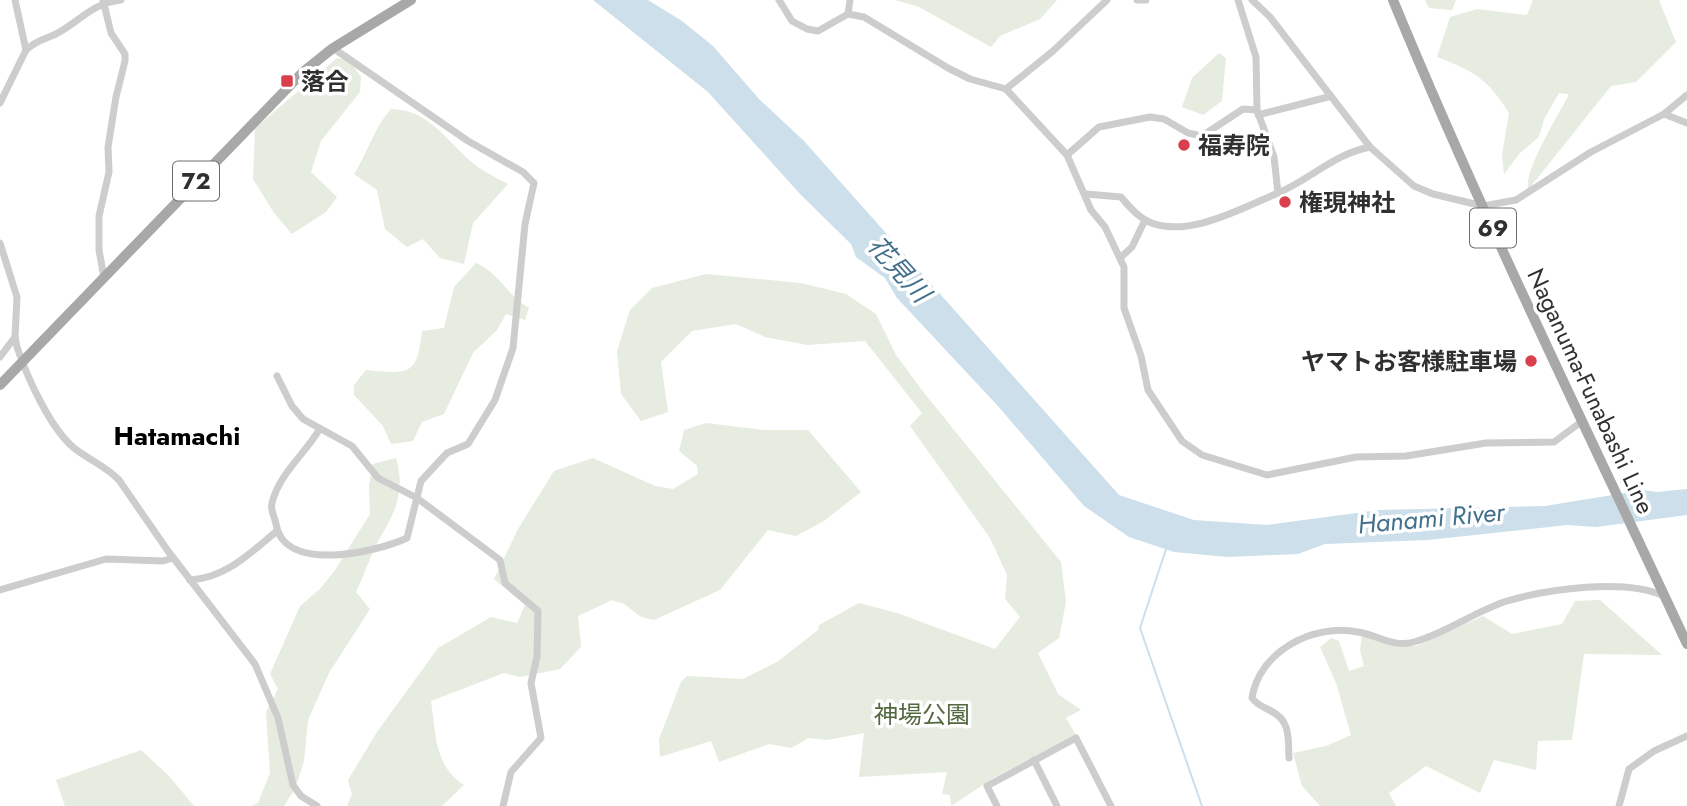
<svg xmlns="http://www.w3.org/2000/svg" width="1687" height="806" font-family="Jost,'Noto Sans JP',sans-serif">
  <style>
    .green { fill: #e6ecdf }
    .water { fill: #ccdfea }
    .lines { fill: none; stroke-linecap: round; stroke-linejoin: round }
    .stream { stroke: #ccdfea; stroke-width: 2 }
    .minor { stroke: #cdcdcd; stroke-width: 7 }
    .primary { stroke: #a8a8a8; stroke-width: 10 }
    .poi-dot { fill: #d93f4c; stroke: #fff; stroke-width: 2.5 }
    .labels { text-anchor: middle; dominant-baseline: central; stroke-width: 7; stroke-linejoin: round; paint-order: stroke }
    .shield { fill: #fff; stroke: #6e6e6e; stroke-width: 2 }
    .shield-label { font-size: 23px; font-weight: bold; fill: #303030 }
    .poi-label { font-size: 24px; font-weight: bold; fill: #303030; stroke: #fff; text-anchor: start }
    .street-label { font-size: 24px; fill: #303030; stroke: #fff }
    .park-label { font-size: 24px; fill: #536940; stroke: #fff }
    .water-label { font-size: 26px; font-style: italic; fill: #43718c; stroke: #fff }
    .neighbourhood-label { font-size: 26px; font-weight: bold; fill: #000; stroke: #fff }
  </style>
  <rect width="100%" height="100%" fill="#fff"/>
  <g class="green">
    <polygon points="895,0 1057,0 1040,19 1000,36 991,47 919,7"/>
    <polygon points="1425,0 1456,0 1452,10 1429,8"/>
    <path d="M1533 0H1659L1676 42 1636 82 1611 86 1528 190C1524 169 1559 115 1569 94L1559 93 1544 119 1539 137 1520 153 1504 174 1502 155 1509 113C1488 79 1474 71 1437 57L1450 17 1477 9 1527 15Z"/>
    <polygon points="1219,53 1226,58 1222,101 1203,115 1182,107 1192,78"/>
    <polygon points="337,58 349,60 361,77 360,92 321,141 311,172 337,197 326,212 292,234 274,213 253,179 255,128"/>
    <path d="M391 109C429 109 447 142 474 164 484 172 497 178 508 184L473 223 464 264 440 258 423 239 407 247 385 229 377 190 354 174C368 152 374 128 391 109Z"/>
    <path d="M476 263C497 271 509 297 529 308L525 320 506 314 497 330 473 353 444 414 422 422 413 441 391 444 383 426 354 395V385L366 370C410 374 417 376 422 331L444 328 454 287Z"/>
    <polygon points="706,274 801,283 846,294 876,314 896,355 925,394 1061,562 1066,602 1059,638 1038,653 1058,694 1081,710 1066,718 1076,735 995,777 951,806 950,795 942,794 947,772 859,777 864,733 827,740 809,738 791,748 769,744 719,762 711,741 660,757 659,739 681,682 687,676 743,679 777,662 818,630 819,625 859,603 897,613 995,649 1020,617 1005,599 1007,575 990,538 910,426 922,413 865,341 807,345 765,337 736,324 692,331 661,362 668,412 641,421 621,394 617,351 630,310 652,288"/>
    <path d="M706 423 764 430H808L861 492 824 521 796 536 768 530 720 590 654 620 641 617 624 604 612 600 578 616 581 647 560 669 520 677 504 673 431 701C436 734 434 766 464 785L442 806H347L352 794 348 780 377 732 438 648 491 617 517 623 525 605 494 579 518 529 554 471 593 458 655 486 673 489 698 474 697 466 679 451 684 430Z"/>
    <path d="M396 458C405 490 397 509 381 536 371 553 365 574 356 592L370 609 329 673 308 720 304 761 295 789 284 806H252L258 803 270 773 266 712 278 689 270 674 300 606 320 589 335 570 370 514 369 486 373 464Z"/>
    <polygon points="1600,600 1662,655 1584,654 1572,740 1538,741 1536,770 1494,760 1480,793 1426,766 1389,793 1396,806 1320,806 1302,786 1293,753 1326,746 1351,735 1336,683 1320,647 1331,638 1339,641 1349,671 1364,666 1360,650 1362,634 1394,646 1417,646 1483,616 1512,634 1562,624 1575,601"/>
    <polygon points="141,750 169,776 194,806 65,806 56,780"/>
  </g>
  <polygon class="water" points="593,0 648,0 682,21 713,46 759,99 804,141 1119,495 1194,520 1267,525 1379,510 1545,506 1643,490 1657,492 1687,489 1687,515 1596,527 1567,525 1428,540 1325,544 1298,554 1228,557 1174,552 1129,537 1084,506 997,405 897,298 885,278 856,257 851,244 800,194 708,92"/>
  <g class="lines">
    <polyline class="stream" points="1166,549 1140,628 1202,806"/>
    <g class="minor">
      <polyline points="15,0 26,50"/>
      <polyline points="103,0 111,33 125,54 125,61 116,97 108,147 109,172 99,216 99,250 104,278"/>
      <polyline points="779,0 792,21 807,29 818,31 848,14 864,17 948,68 970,79 1006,89 1067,155 1091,210 1105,227 1124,267 1124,308 1141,356 1148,390 1182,441 1202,455 1267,475 1356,457 1406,456 1486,443 1554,442 1581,422"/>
      <polyline points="1137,0 1146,0"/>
      <polyline points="1238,0 1256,57 1257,110"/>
      <polyline points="1252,0 1270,17 1370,147"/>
      <polyline points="848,14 850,0"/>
      <polyline points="1006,89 1053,51 1107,0"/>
      <path d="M0 103 26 50C35 41 45 39 56 34 82 20 90 4 121 0"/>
      <polyline points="1664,114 1687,95"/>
      <polyline points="1258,115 1328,97"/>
      <polyline points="1067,155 1099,127 1150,117 1164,119 1188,133 1202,136 1243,109 1257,110 1274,157 1278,193"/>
      <path d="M1086 194 1121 197C1129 207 1138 217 1149 222 1188 239 1244 207 1278 193 1311 179 1334 154 1370 147L1414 186 1433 194 1483 206 1516 200 1591 152 1664 114 1687 123"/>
      <path d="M0 243 17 297 15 337 17 347C27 377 50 428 74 448 89 460 106 466 119 480L168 551 255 664 278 718 293 785 301 796 317 806"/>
      <polyline points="1120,258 1132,247 1145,220"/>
      <polyline points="0,357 15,337"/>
      <polyline points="277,376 292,406 303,419 352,446 378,478 417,498 500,560 505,583 538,611 537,657 531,683 541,738 511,772 503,806"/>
      <path d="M319 430C304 455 279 474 272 503 270 511 275 517 276 524 284 574 377 552 407 538L421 481 447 453 468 444 495 400 513 348 525 224 534 183 523 172 468 141 333 48"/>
      <path d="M190 580C226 578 250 553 277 531"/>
      <polyline points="0,590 106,559 163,561 173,558"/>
      <path d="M1289 758C1288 738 1291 721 1271 711 1263 706 1258 706 1252 698 1259 651 1314 623 1358 632 1378 635 1393 648 1414 642 1447 633 1475 611 1507 601 1548 589 1625 578 1664 596"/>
      <polyline points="1034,760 1057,806"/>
      <polyline points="997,806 987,786 1076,738 1111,806"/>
      <polyline points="1619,806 1629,769 1654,751 1687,736"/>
    </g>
    <g class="primary">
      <path d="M1393 0C1483 218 1587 430 1687 644"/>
      <polyline points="0,385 303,72 333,48 411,0"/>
    </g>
  </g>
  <g class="poi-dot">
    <rect x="280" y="74" width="14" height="14" rx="3.5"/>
    <circle cx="1184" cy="145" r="7"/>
    <circle cx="1285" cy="202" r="7"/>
    <circle cx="1531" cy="361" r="7"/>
  </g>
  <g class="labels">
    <g class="shield">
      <rect x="173" y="161.5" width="46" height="39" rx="5"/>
      <rect x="1470" y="208.5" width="46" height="39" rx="5"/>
    </g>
    <g class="shield-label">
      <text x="196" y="181">72</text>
      <text x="1493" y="228">69</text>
    </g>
    <g class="poi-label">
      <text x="301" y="81">落合</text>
      <text x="1198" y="145">福寿院</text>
      <text x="1299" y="202">権現神社</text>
      <text x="1517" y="361" text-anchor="end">ヤマトお客様駐車場</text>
    </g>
    <g class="street-label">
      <text transform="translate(1591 391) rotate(65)">Naganuma-Funabashi Line</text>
    </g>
    <g class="park-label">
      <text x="922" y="714">神場公園</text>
    </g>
    <g class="water-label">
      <text transform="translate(899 269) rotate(48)">花見川</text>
      <text transform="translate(1431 518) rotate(-5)">Hanami River</text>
    </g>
    <g class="neighbourhood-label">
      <text x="177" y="436">Hatamachi</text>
    </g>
  </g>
</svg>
